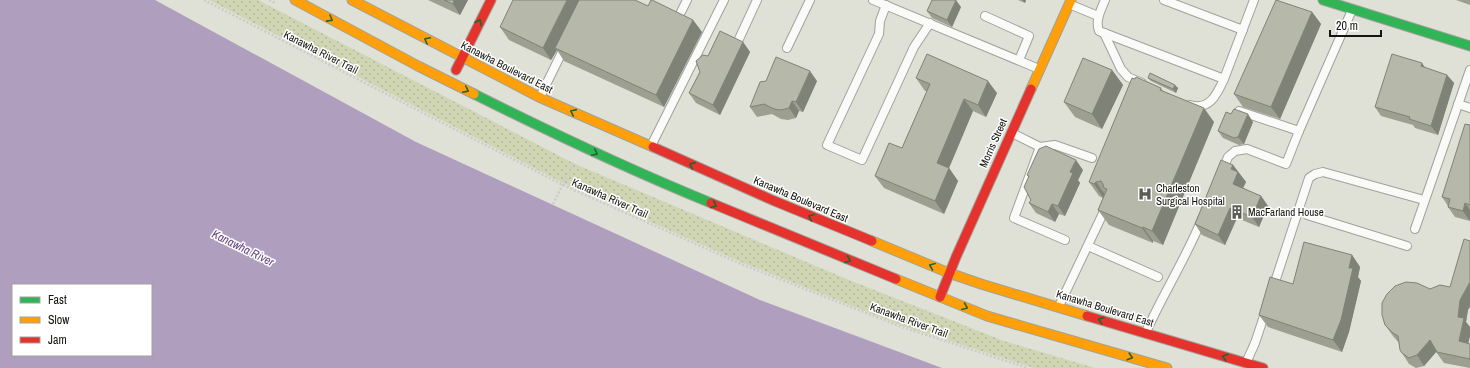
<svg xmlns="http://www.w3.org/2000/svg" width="1470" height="368" font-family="'Archivo Narrow',sans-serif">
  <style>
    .grass { fill: url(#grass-dots) }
    .water { fill: #af9ebd; fill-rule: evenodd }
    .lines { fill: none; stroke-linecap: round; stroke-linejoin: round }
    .lane-casing { stroke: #a0a29a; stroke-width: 10 }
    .fast-casing { stroke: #a0a29a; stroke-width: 11 }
    .slow-casing { stroke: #a0a29a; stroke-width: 11 }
    .jam-casing { stroke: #a0a29a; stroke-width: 11 }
    .path { stroke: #cbccc9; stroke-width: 2.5; stroke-dasharray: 2 2; stroke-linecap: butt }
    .lane { stroke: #fafaf9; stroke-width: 8 }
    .fast { stroke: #30b455; stroke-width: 9 }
    .slow { stroke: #ff9f0a; stroke-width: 9 }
    .jam { stroke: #e5322d; stroke-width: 9 }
    .wall { fill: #9d9f91 }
    .shaded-wall { fill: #7f8276 }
    .building { fill: #b6b9a9; stroke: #7f8276 }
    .oneway { stroke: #226432 }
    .labels { text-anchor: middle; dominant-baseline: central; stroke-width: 3; stroke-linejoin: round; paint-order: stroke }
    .street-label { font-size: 11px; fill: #14150e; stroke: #fff }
    .poi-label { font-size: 11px; fill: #14150e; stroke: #fff; text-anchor: start }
    .water-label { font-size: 12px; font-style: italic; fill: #664282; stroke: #fff }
  </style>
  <defs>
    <pattern id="grass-dots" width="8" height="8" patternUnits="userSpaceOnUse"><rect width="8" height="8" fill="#d0d5b4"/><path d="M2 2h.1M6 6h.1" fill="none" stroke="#b2b69a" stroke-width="1.8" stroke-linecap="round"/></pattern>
  </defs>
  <rect width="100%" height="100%" fill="#dfe1d6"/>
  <polygon class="grass" points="209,0 258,0 575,164 849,280 1004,341 1095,368 1034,368 903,326 741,262 565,184"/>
  <path class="water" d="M0 0H155L416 142 760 300 942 368H0ZM13 285H151V355H13Z"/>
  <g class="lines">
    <defs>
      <g id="lane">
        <polyline points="873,0 1039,69"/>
        <path d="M1105 0C1101 10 1095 20 1099 31L1224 79 1254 0"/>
        <polyline points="1164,0 1243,30"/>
        <polyline points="1069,4 1098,16"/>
        <polyline points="886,5 880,21 879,34 827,145 862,160 914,47 930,23"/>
        <polyline points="681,12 687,0"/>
        <polyline points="985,16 1029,36 1019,60"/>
        <polyline points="1104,33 1121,69 1128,77 1142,83"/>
        <polyline points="739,39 757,0"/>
        <polyline points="787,48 810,0"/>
        <polyline points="540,97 565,46"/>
        <polyline points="1458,104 1470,108"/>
        <path d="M1190 105C1210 111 1217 94 1224 79"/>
        <polyline points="1239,111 1299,131 1352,10"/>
        <polyline points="1012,133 1040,147 1055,145 1092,158"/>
        <polyline points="651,146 724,0"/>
        <polyline points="1040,147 1014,218 1065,240"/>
        <polyline points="1222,172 1228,157 1235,151 1247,149 1286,164 1299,131"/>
        <polyline points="1307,215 1407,246"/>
        <polyline points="1415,229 1470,70"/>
        <polyline points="1088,246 1158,277"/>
        <polyline points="1273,288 1309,178 1315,174 1323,172 1424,200"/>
        <polyline points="1059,306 1106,207"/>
        <path d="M1146 332C1163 294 1186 258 1202 219"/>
        <polyline points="1246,363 1255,343 1266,310"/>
      </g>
      <g id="fast">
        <polyline points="1323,0 1470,46"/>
        <path d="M474 94C552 133 630 170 711 203"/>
      </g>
      <g id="slow">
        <polyline points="295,0 418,66 474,94"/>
        <polyline points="352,0 541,98 653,147"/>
        <polyline points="1031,89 1071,0"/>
        <polyline points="872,241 949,273 981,284 1087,316"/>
        <polyline points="896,279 987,316 1167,368"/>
      </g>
      <g id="jam">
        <polyline points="456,70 491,0"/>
        <polyline points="653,147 772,200 872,241"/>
        <polyline points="711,203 896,279"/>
        <polyline points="940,297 956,257 1031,89"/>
        <polyline points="1087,316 1263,368"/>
      </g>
    </defs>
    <use href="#lane" class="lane-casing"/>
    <use href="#fast" class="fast-casing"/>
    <use href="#slow" class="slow-casing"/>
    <use href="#jam" class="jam-casing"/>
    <g class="path">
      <polyline points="204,0 565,186 741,264 902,327 1028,368"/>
      <polyline points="269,0 276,3"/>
      <polyline points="553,204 574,162"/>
      <polyline points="914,331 923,310"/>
    </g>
    <use href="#lane" class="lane"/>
    <use href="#fast" class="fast"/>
    <use href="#slow" class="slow"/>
    <use href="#jam" class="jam"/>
  </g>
  <g class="wall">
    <polygon points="428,0 468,0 460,15"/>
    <polygon points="1018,0 1026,0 1025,3"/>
    <polygon points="1456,0 1470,0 1470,5"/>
    <polygon points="648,6 693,20 702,32 664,107 564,61 557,50 551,60 509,40 500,27"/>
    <polygon points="961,7 952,27 932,18 927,11"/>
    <polygon points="1312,12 1321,24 1280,119 1243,107 1234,94"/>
    <polygon points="743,42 750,52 720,115 696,103 689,93 708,56"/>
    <polygon points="1425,68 1447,75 1454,83 1438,135 1415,128 1413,125 1381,116 1375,107"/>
    <polygon points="1112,70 1123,85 1102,129 1075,117 1064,102"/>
    <polygon points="916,78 997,93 986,117 973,111 949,168 958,181 944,214 884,188 875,176 902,148 927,91 925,91"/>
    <polygon points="1148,78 1178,88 1176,93 1151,81"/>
    <polygon points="817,81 803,112 799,111 796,118 788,120 781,119 772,114 757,117 750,107"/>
    <polygon points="1161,88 1163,91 1214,122 1163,245 1153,241 1153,243 1109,225 1098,210 1103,198 1099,196 1089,182"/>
    <polygon points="1231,114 1253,122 1244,144 1239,145 1223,138 1218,131"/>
    <polygon points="1470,125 1470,221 1455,217 1448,207 1448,206 1442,197"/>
    <polygon points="1233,165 1246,182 1243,188 1261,196 1268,206 1259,227 1237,218 1225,245 1202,235 1195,224"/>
    <polygon points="1083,170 1078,180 1080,183 1065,216 1059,214 1055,222 1036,213 1029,203 1031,200 1029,178 1027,175"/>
    <polygon points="1352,255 1360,267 1358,277 1361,281 1349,332 1342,352 1268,327 1259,315 1293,284"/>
    <polygon points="1468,310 1466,322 1470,327 1470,336 1468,344 1470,344 1470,368 1444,363 1436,352 1424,366 1416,368 1409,364 1402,353 1399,343 1393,336 1385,325"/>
  </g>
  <g class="shaded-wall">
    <polygon points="454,0 468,0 460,15 453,4"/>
    <polygon points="567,0 582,0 555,48 557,50 551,60 543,48"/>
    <polygon points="956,0 961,7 952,27 947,20"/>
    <polygon points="1022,0 1026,0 1025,3"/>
    <polygon points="1312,12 1321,24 1280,119 1271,107"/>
    <polygon points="693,20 702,32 664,107 656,95"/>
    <polygon points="743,42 750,52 720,115 713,105"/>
    <polygon points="1422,63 1428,72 1421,66"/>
    <polygon points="1112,70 1123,85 1102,129 1092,114"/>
    <polygon points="810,71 817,81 803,112 796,102"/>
    <polygon points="1447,75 1454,83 1438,135 1431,126"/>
    <polygon points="988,81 997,93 986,117 978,105"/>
    <polygon points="1175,85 1178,88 1176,93 1173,89"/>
    <polygon points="964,99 973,111 946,175 937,163"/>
    <polygon points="792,101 799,111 796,118 789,108"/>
    <polygon points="1204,108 1214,122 1163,245 1152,231"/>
    <polygon points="1248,114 1253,122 1244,144 1238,137"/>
    <polygon points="1076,160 1083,170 1078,180 1080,183 1065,216 1058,206 1070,172"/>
    <polygon points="1233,165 1246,182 1240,194 1233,184 1231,169"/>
    <polygon points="949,168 958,181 944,214 935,201"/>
    <polygon points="1096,182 1106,196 1104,199 1094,184"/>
    <polygon points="1261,196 1268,206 1259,227 1252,217"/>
    <polygon points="1465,203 1470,210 1470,221 1463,211"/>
    <polygon points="1052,204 1059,214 1055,222 1048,212"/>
    <polygon points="1230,208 1237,218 1225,245 1218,235"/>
    <polygon points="1143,227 1153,241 1153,243 1142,228"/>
    <polygon points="1352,255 1360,267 1358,277 1361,281 1349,332 1342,352 1333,340 1349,268"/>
    <polygon points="1470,282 1470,307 1468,310 1466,322 1470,327 1470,336 1466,352 1459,341 1458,317 1460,300"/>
    <polygon points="1430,340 1437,351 1424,366 1417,355"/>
  </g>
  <g class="building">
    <polygon points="444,0 454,0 453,4"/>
    <polygon points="513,0 567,0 543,48 500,27"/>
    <polygon points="579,0 635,0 648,6 651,0 652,0 693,20 656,95 555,48"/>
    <polygon points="932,0 956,0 947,20 927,11"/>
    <polygon points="1276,0 1312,12 1271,107 1234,94"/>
    <polygon points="720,31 743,42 713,105 689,93 700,72 696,61 703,55 708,56"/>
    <polygon points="927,54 988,81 978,105 964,99 937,163 949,168 935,201 875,176 889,143 902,148 930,84 916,78"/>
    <polygon points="1392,54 1422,63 1421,66 1447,75 1431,126 1409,119 1410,117 1375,107"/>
    <polygon points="776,57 810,71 796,102 792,101 789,108 781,110 774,109 764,104 750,107 760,82 766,81"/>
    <polygon points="1083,58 1112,70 1092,114 1064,102"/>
    <polygon points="1150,73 1175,85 1173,89 1148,78"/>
    <polygon points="1136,77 1161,88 1160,90 1204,108 1152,231 1143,227 1142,228 1098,210 1107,189 1104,188 1103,184 1101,181 1096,182 1094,184 1089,182 1132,78 1135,79"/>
    <polygon points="1234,109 1248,114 1238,137 1234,138 1218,131 1226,112 1231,114"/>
    <polygon points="1465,124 1470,125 1470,205 1465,203 1463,211 1448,207 1450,199 1442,197"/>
    <polygon points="1046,146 1076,160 1070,172 1073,173 1058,206 1052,204 1048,212 1029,203 1031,200 1024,187 1029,176 1027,175 1039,149"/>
    <polygon points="1221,160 1233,165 1231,169 1238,172 1233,184 1261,196 1252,217 1230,208 1218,235 1195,224"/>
    <polygon points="1464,239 1470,241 1470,282 1460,300 1458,317 1464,318 1459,341 1470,344 1470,359 1437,352 1430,340 1417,355 1409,358 1402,353 1400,350 1398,336 1393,333 1385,325 1382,315 1382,303 1387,294 1395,286 1406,282 1417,283 1430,289 1440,285 1450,287"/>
    <polygon points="1304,242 1352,255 1349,268 1353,268 1341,320 1333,340 1259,315 1270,277 1293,284"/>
  </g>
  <defs><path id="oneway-chevron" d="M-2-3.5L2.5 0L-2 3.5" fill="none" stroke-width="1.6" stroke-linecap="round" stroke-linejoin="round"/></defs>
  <g class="oneway">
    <use href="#oneway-chevron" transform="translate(330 19) rotate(29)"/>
    <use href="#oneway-chevron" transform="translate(479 22) rotate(-63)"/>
    <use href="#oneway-chevron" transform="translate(427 40) rotate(-153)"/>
    <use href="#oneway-chevron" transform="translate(466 90) rotate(26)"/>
    <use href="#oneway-chevron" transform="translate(573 112) rotate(-156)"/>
    <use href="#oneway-chevron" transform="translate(595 153) rotate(25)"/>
    <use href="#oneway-chevron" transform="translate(692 165) rotate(-156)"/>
    <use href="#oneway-chevron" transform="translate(714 205) rotate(23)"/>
    <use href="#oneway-chevron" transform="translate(811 217) rotate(-158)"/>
    <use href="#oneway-chevron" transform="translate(848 260) rotate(22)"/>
    <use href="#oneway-chevron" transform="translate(932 266) rotate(-158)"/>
    <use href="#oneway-chevron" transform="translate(965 307) rotate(22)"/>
    <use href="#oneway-chevron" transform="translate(1101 320) rotate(-163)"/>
    <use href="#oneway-chevron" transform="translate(1130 357) rotate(16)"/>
    <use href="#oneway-chevron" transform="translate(1225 357) rotate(-164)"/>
  </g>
  <defs>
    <symbol id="hospital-bare" viewBox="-9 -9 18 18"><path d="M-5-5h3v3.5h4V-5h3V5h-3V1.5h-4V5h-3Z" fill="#5b5c54" stroke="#fff" stroke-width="2.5" paint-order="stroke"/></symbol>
    <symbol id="building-bare" viewBox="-9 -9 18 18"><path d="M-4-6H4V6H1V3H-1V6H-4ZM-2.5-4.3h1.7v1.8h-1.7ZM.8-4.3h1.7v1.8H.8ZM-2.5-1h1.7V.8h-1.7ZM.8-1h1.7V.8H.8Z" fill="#5b5c54" stroke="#fff" stroke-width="2.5" paint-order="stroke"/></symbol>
  </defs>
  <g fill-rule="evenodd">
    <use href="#hospital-bare" x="1135" y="184" width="20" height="20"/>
    <use href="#building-bare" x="1227" y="202" width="20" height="20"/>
  </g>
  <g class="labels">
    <g class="street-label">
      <text transform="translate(321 52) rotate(27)">Kanawha River Trail</text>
      <text transform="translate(507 67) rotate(27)">Kanawha Boulevard East</text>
      <text transform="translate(993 143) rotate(-66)">Morris Street</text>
      <text transform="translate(610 198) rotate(24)">Kanawha River Trail</text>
      <text transform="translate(801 199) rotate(23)">Kanawha Boulevard East</text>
      <text transform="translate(1105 308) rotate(17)">Kanawha Boulevard East</text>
      <text transform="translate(909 320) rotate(20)">Kanawha River Trail</text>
    </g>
    <g class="poi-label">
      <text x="1156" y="188">Charleston<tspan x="1156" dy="13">Surgical Hospital</tspan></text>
      <text x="1248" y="212">MacFarland House</text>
    </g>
    <g class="water-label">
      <text transform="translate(243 248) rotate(26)">Kanawha River</text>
    </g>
  </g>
  <rect x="12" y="284" width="140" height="72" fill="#ffffff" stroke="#a1a19f"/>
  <rect x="20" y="297" width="20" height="6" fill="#30b455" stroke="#a1a19f"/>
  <text x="48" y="304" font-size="12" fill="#14150e">Fast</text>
  <rect x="20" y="317" width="20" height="6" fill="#ff9f0a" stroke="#a1a19f"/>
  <text x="48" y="324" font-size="12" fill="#14150e">Slow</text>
  <rect x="20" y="337" width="20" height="6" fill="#e5322d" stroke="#a1a19f"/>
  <text x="48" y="344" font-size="12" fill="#14150e">Jam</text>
  <path d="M1330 30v6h51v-6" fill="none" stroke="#14150e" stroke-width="2"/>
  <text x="1336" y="30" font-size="12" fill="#14150e" stroke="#ffffff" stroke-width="3" paint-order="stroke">20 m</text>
</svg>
